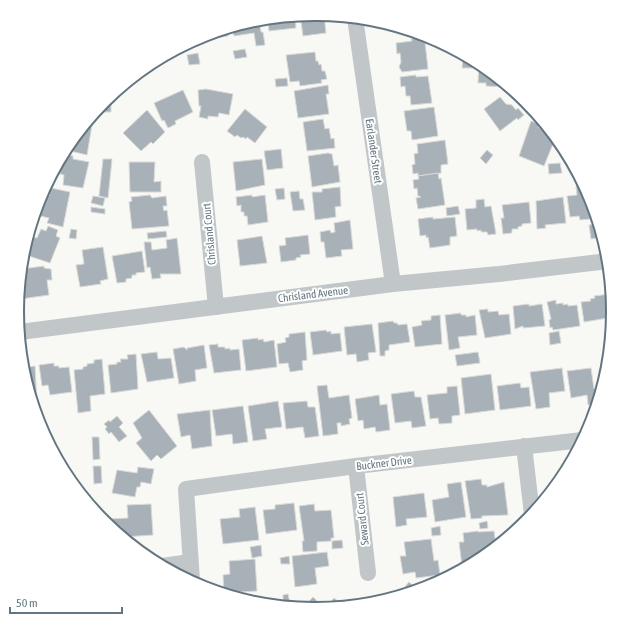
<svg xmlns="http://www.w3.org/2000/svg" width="630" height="623" font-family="'Asap Condensed',sans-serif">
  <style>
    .building { fill: #a8b1b7; stroke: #dadad8 }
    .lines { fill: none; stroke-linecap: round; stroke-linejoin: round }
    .minor { stroke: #c1c6c9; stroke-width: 16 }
    .labels { text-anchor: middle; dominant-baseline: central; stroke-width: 4; stroke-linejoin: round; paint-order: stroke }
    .street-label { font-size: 11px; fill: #637580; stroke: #fff }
    .rim { fill: none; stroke: #637580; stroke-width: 2 }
  </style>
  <rect width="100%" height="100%" fill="#f8f8f5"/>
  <g class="building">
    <polygon points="315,14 324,15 326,33 303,36 300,15"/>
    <polygon points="295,16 296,28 269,31 268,19"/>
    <polygon points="261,19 259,20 261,32 263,32 265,45 256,46 254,33 234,36 232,27 257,20"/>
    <polygon points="227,29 228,36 200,40 201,37"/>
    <polygon points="419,38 419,40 425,42 428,69 402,72 399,67 401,62 400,53 397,54 396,43 412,41 411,39"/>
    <polygon points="440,43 451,48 441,50"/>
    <polygon points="245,49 247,57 235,59 233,51"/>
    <polygon points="315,52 316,61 318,61 319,65 321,64 322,71 325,71 327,79 321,80 322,83 300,86 299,81 290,82 286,55"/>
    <polygon points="198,53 200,64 189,65 187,55"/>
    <polygon points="463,57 473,60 473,68 462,68"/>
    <polygon points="479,63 507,86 506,87 486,86 486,83 478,83"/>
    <polygon points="416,75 416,77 428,76 432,103 411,105 410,96 406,96 405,86 401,87 400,77"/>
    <polygon points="287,78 288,86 276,87 275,79"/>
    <polygon points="328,85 329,94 326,94 329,114 298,118 294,91"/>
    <polygon points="206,89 233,94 229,115 219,113 218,117 208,116 208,119 199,117 201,106 199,106 198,90"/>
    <polygon points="183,90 193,112 175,121 176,124 168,128 164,120 162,121 154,103"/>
    <polygon points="500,97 506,104 512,105 516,110 518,108 524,115 518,120 517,118 500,131 484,109"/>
    <polygon points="107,99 111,99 111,112 96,112"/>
    <polygon points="434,107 438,136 412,140 411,131 407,131 404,111"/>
    <polygon points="245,109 267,127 255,143 247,137 246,139 243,137 241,138 237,135 235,137 227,131"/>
    <polygon points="147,110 165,132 153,144 151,142 141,151 123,133"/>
    <polygon points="323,119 325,129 329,128 331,139 334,138 335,148 307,151 303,122"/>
    <polygon points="531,121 539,124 538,127 548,132 546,136 555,139 544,166 519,156"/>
    <polygon points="86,124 92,125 87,155 66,150"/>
    <polygon points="445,140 448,164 441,165 441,173 418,176 418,173 413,174 412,165 415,164 414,154 418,153 417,144"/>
    <polygon points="281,149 283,168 267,170 264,151"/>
    <polygon points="487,150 493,155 486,164 480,158"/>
    <polygon points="328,153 332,154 334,166 338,165 340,182 312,187 308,156"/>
    <polygon points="63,154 73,156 73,159 89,162 83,188 63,185 64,175 60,174 62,163 60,163"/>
    <polygon points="103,159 112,159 108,198 99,196"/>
    <polygon points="262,159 265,185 236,191 233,162"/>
    <polygon points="129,162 155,162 154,182 161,181 161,192 130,192"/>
    <polygon points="560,163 562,173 549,174 548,164"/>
    <polygon points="438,173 439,179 441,178 445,205 418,209 416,198 421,197 418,196 417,188 414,189 413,180 419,179 418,176"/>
    <polygon points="583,185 590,198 597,221 591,222 590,219 580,220 579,216 570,217 567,196 577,195 576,186"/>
    <polygon points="340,187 341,206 335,207 336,217 315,220 312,192 322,192 322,189"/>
    <polygon points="51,188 70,192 63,227 47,223 49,218 40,216 43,201 45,201 47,196 49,196"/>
    <polygon points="284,188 285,199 277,200 275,189"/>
    <polygon points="299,191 300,199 303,199 305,210 293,211 290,192"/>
    <polygon points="150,195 152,198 166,196 167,206 163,206 164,211 167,210 169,226 132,229 129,202 132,201 131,197"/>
    <polygon points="252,195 252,197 265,195 268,222 248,225 247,216 244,216 244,212 241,212 241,205 237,206 236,197"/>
    <polygon points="93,196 105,198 103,206 91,203"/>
    <polygon points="563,197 566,223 545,225 546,228 537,229 536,201"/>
    <polygon points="484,199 485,207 491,206 496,234 488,235 487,232 481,232 481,230 477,231 477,229 467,230 465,209 476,208 476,200"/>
    <polygon points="529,202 531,223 522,224 522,226 518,227 518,229 512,229 512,233 503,234 501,218 504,218 502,205"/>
    <polygon points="458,206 460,214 447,216 446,208"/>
    <polygon points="91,207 105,209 105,214 91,212"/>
    <polygon points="433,217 433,219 455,217 457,236 450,237 450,245 430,248 428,237 426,238 426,235 420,236 418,219"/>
    <polygon points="350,220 353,249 341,250 342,256 326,258 324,242 321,242 320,232 330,230 331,233 335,232 334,223"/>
    <polygon points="598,224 602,237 591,239 589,225"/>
    <polygon points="48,226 58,230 56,236 60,238 50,263 23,254 26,245 29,246 33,237 37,238 41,229 46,231"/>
    <polygon points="71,229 77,230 76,239 69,238"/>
    <polygon points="166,231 167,237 148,239 147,233"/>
    <polygon points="308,235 310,254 300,255 301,257 296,258 296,260 281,262 279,246 286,245 285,238"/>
    <polygon points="262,236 267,263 240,266 237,240"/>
    <polygon points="177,238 181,274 160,274 161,278 152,279 150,267 147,268 144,242 151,242 152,250 167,248 166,240"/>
    <polygon points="103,247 108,279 100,281 101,284 80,287 76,265 84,264 82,250"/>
    <polygon points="142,251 145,272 136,273 136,275 132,275 132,278 126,279 126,282 117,283 112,256"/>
    <polygon points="44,266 44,268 51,269 52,280 47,280 49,295 21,299 20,291 22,269"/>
    <polygon points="610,294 612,312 612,321 608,318 584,322 581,302 591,301 590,299 595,298 594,296"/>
    <polygon points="556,300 556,304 563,303 563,305 568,304 568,306 577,305 580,326 553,330 552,327 550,328 549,320 551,319 547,302"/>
    <polygon points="529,304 529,306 542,304 545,326 523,328 523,326 515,329 513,306"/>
    <polygon points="488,309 488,312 498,311 499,315 509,314 511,334 485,338 479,310"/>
    <polygon points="461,313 461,315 466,315 466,317 475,315 477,335 458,337 460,348 449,350 445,315"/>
    <polygon points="440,315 442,344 415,347 412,327 422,325 421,321 431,320 431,316"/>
    <polygon points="393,321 394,323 397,323 398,325 407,324 410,342 389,345 389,350 385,351 385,356 380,356 378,323"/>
    <polygon points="372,324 376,352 368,353 369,360 357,362 356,354 347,355 344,327"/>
    <polygon points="326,330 327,332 331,331 331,334 340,333 342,351 313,355 310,332"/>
    <polygon points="559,331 561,343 550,345 549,333"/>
    <polygon points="305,332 307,360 302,361 303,370 290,372 288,363 279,364 277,344 286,342 285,338 289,337 289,334"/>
    <polygon points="258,338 258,340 263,339 264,342 274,340 277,367 246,371 242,340"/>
    <polygon points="218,344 218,347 225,347 225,349 230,348 230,350 239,349 241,370 214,373 209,345"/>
    <polygon points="204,345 207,368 195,370 196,381 179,384 173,349 184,347 187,350 187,348"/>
    <polygon points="157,352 158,359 171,358 174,378 147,382 141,354"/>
    <polygon points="478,352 480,363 457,366 455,355"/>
    <polygon points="136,354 138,389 111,393 108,365 117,364 117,362 121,362 120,359 128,359 127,355"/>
    <polygon points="102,359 105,394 90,396 91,411 78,413 74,370 83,369 83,367 87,366 87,364 94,363 94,360"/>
    <polygon points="54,363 54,366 59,366 59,368 69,367 72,392 50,395 48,385 42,386 39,365"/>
    <polygon points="35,366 37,403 33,403 23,368"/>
    <polygon points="562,368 565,391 549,393 550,407 536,409 530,372"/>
    <polygon points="591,368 594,389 601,389 596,404 588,405 587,395 571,398 567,371"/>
    <polygon points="491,374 495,410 465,414 461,378"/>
    <polygon points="520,383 521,388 529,387 531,406 500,410 497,386"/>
    <polygon points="327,385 329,398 349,395 352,418 349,419 350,424 341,426 341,423 337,423 338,434 323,436 317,386"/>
    <polygon points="457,386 460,415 452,416 452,423 439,424 438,418 430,419 427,395 447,393 447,387"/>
    <polygon points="414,391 415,397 421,397 426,426 412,428 411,421 395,423 391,394"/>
    <polygon points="379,395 380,405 387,404 390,430 376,432 375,427 364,429 363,420 358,421 355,399"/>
    <polygon points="278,401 282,427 265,429 267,439 253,441 248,406"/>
    <polygon points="307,401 308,407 315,407 319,436 305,438 303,427 286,429 283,403"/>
    <polygon points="243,406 248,442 233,444 232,434 216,436 212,410"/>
    <polygon points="149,410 177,446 161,459 157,455 151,461 136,443 142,438 133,423"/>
    <polygon points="210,410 212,446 192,449 190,435 181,437 177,414"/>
    <polygon points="117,416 123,423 119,427 127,436 119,442 111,432 109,434 105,429 107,427 104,424 109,420 110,422"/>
    <polygon points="92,437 99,437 100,459 93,460"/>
    <polygon points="58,448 60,460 59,460 53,449"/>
    <polygon points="93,466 101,466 102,483 94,484"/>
    <polygon points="138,467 154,469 151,484 141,482 140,487 137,487 135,497 112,493 117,470 137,473"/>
    <polygon points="481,479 482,485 487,485 487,487 504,482 508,515 482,516 482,518 471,519 465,481"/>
    <polygon points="461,482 466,517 435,522 432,500 449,497 447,484"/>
    <polygon points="424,493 427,517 406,519 407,525 396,527 393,497"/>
    <polygon points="90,496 91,505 84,497"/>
    <polygon points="294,503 297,530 266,534 263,510 275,509 275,505"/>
    <polygon points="151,504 153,535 123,537 107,524 107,519 128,518 127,505"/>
    <polygon points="314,504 315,511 331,510 334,538 331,538 331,541 317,542 317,551 303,552 302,541 304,541 299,506"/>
    <polygon points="255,507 259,540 223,544 220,519 240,517 239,509"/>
    <polygon points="487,521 488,528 480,529 479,523"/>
    <polygon points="440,526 441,535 432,536 431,528"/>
    <polygon points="478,531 478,532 494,531 496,545 485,547 486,554 468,565 462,566 459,542 464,542 463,533"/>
    <polygon points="431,539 434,561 438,560 440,575 416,578 415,572 403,574 400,556 406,556 404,542"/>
    <polygon points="342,540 343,548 332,549 332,541"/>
    <polygon points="261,545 262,556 252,558 250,547"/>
    <polygon points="327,552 329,566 315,568 317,584 295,587 292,556"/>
    <polygon points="289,556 290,564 281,564 280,558"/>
    <polygon points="255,559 257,591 224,593 223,575 230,574 229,561"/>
    <polygon points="409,582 418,590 397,596"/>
    <polygon points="288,594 290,603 283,603 283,595"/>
    <polygon points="253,595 254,602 262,602 262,604 257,603 234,596"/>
    <polygon points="313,597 325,608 303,608"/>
    <polygon points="334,598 344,606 326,608"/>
  </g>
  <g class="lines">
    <g class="minor">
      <polyline points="355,18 393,284"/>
      <polyline points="202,162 216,307"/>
      <polyline points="20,332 393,284 499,274 608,261"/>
      <polyline points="524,446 532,514"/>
      <polyline points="356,466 368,573"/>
      <polyline points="162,566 190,562"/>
      <polyline points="192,581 186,489 356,466 582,440"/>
    </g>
  </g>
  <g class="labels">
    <g class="street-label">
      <text transform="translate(374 151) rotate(82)">Earlander Street</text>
      <text transform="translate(209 234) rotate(-95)">Chrisland Court</text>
      <text transform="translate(313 294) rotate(-7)">Chrisland Avenue</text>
      <text transform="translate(384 463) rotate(-7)">Buckner Drive</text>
      <text transform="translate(362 519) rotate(-96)">Seward Court</text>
    </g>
  </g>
  <path d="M0 0H630V623H0ZM314 21H316A290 290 0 0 1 606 311V312A290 290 0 0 1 316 602H314A290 290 0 0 1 24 312V311A290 290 0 0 1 314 21Z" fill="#fff" fill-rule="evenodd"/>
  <path class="rim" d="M314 21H316A290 290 0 0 1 606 311V312A290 290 0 0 1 316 602H314A290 290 0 0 1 24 312V311A290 290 0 0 1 314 21Z"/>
  <path d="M10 607v6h112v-6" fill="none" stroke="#637580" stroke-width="2"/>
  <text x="16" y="607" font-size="12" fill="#637580" stroke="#ffffff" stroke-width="3" paint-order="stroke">50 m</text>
</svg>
